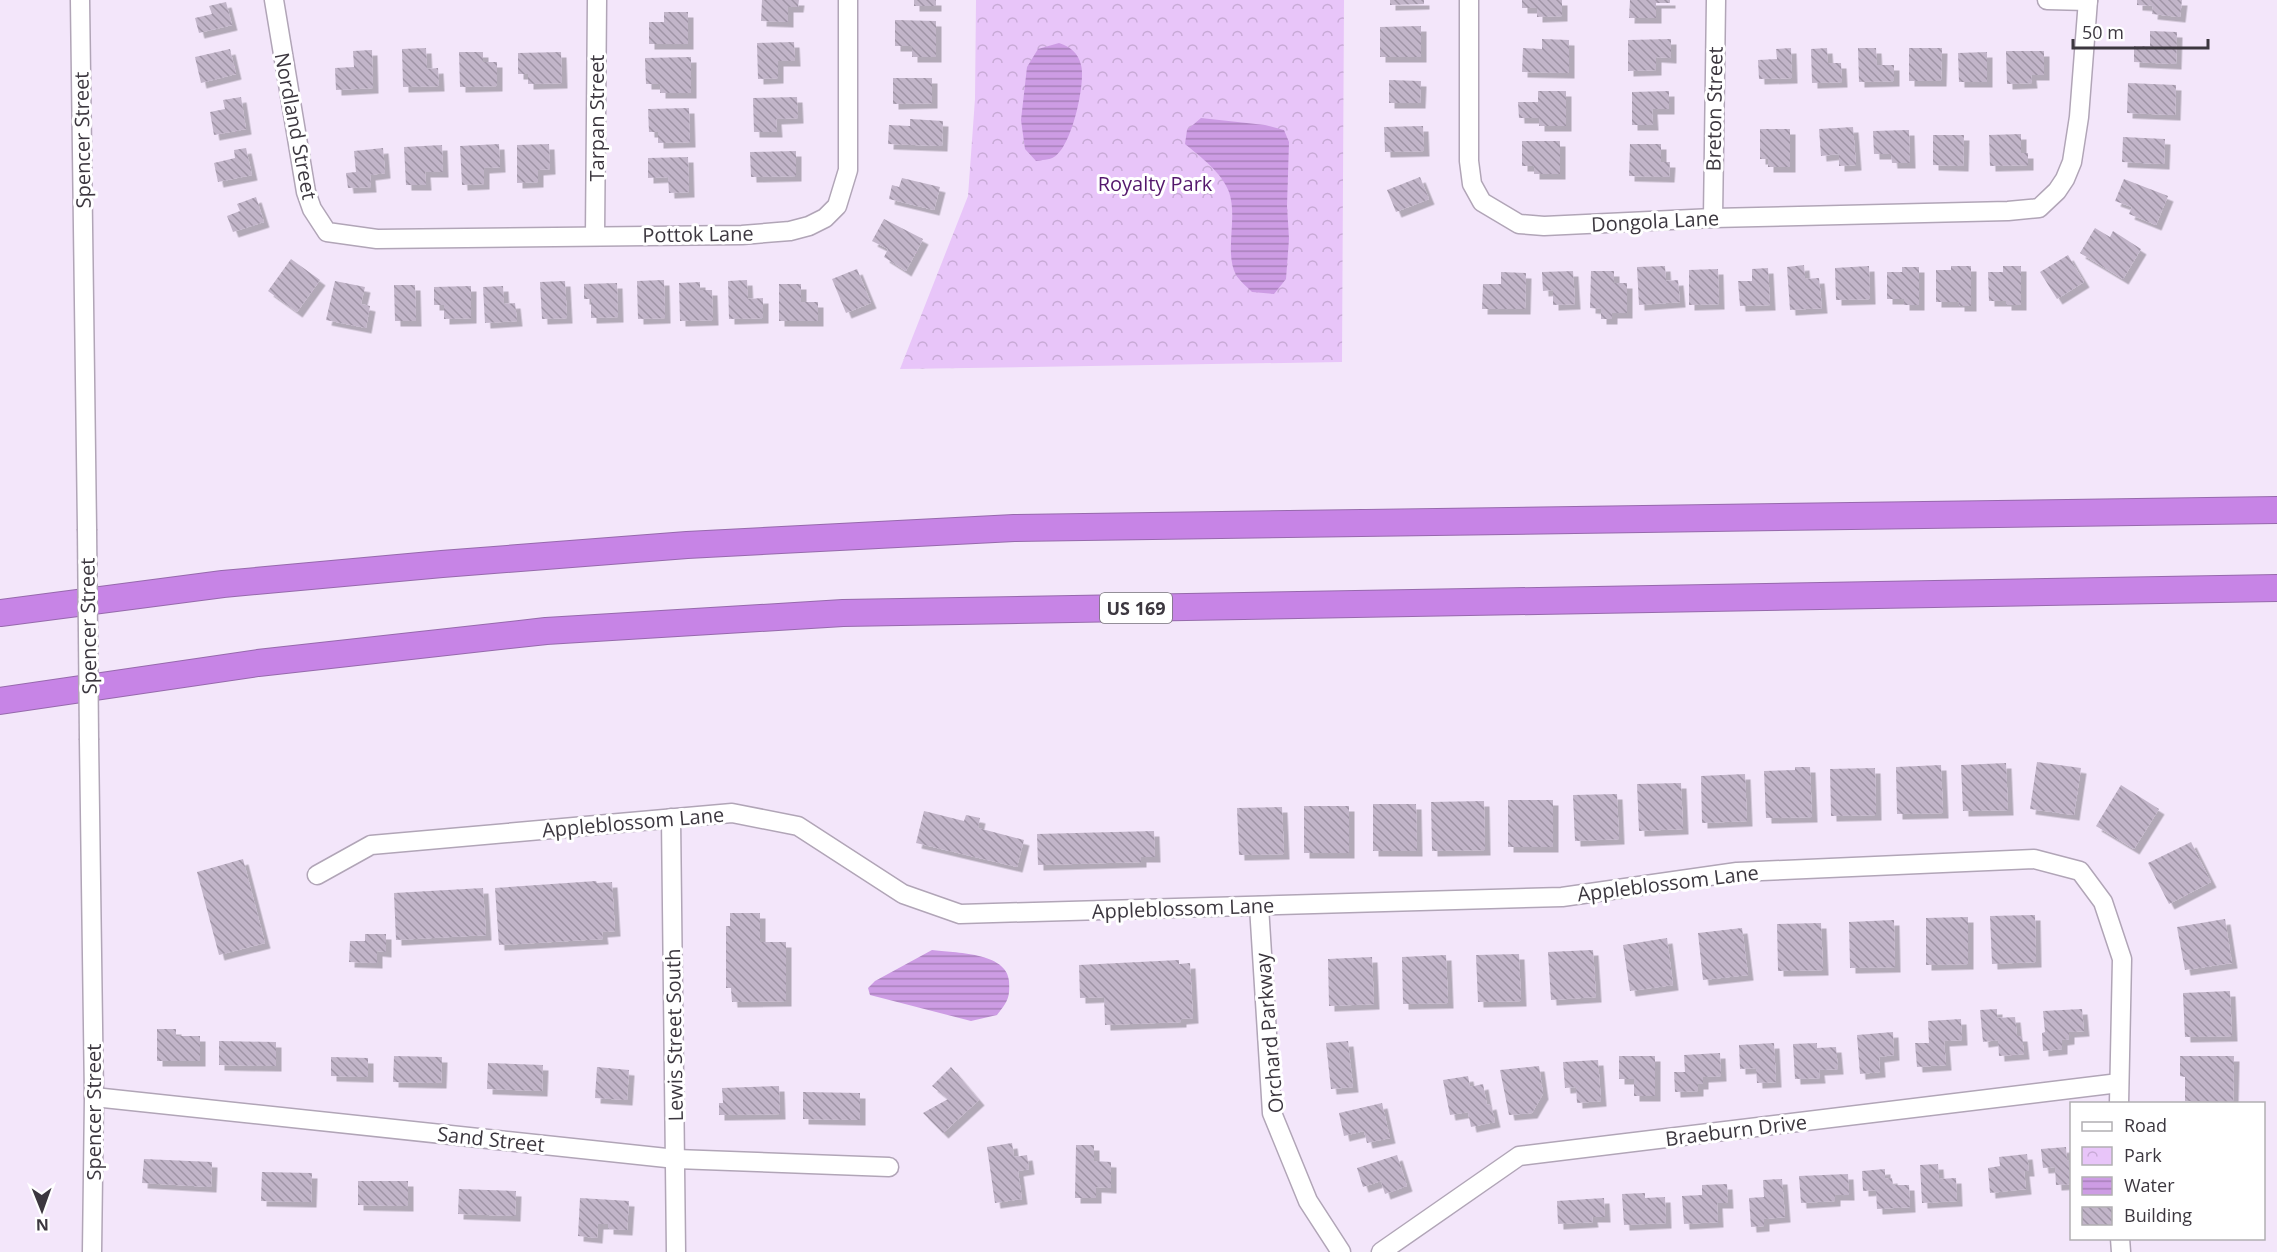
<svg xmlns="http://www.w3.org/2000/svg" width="2277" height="1252" font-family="'Open Sans',sans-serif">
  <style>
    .park { fill: url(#park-crowns) }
    .water { fill: url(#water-rules) }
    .building { fill: url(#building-back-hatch); filter: url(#shadow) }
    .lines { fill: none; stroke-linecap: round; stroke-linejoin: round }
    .minor-casing { stroke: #b1a5b7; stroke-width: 21 }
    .highway-casing { stroke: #9669ac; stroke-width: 28 }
    .minor { stroke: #fff; stroke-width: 18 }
    .highway { stroke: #c784e6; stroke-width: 26 }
    .minor-bridge-casing { stroke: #b1a5b7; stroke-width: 21; stroke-linecap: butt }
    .minor-bridge { stroke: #fff; stroke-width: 18 }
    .labels { text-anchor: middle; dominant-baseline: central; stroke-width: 6; stroke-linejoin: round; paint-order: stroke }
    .shield { fill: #fff; stroke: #767379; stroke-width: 1.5 }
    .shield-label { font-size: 18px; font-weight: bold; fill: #3c373f }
    .street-label { font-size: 20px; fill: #3c373f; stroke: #fff }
    .park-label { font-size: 20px; fill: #54176c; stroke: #fff }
  </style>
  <defs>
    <pattern id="park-crowns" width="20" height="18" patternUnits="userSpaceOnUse" patternTransform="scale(1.5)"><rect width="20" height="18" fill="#e8c5f9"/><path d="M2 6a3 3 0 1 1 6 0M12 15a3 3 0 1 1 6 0" fill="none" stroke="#c8aad6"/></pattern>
    <pattern id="water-rules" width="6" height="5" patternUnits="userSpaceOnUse" patternTransform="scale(1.5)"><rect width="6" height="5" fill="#cd9ce4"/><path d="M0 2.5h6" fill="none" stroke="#a880ba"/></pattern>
    <pattern id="building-back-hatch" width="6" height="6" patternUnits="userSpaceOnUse" patternTransform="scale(1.5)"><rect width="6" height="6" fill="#c2b5c9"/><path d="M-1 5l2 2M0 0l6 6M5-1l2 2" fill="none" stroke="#9f94a5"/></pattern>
    <filter id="shadow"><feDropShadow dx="5.5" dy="5.5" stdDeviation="0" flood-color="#0004"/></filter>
  </defs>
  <rect width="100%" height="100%" fill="#f3e6fa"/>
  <polygon class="park" points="976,0 1344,0 1342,362 900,369 968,196 975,99"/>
  <g class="water">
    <path d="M1059 43C1070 47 1078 52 1081 65 1086 82 1072 147 1054 157 1050 160 1041 160 1036 161L1025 149 1021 120 1027 67 1038 49Z"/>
    <path d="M1201 118 1265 125 1284 130 1289 142 1287 206 1289 239 1286 279 1274 294 1252 292C1247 287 1240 281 1236 275 1224 252 1238 218 1229 192 1222 173 1201 157 1185 144L1187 130Z"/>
    <path d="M932 950C954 953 1007 952 1009 981 1010 998 1008 1001 997 1015L971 1021 870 995 868 988 875 981Z"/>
  </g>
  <g class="building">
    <polygon points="762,0 799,0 798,7 788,7 788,22 761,21"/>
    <rect x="914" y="0" width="22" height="6"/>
    <polygon points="1390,0 1424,0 1424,4 1390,5"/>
    <polygon points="1522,0 1562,0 1562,16 1537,17 1537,8 1522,8"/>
    <polygon points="1630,0 1670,0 1670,3 1656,3 1656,18 1629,18"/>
    <polygon points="2137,0 2182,0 2180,17 2152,14 2153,6 2137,5"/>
    <polygon points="226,2 232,25 199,33 195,18 212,14 209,6"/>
    <polygon points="664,12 688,12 688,44 649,44 649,22 664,22"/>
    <polygon points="895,20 936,21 936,57 912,57 912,46 895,46"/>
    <polygon points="1421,26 1421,57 1380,57 1380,27"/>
    <polygon points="2150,31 2177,32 2176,64 2134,62 2134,46 2150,46"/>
    <polygon points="1542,39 1569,40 1569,73 1522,72 1523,48 1542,49"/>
    <polygon points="1671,39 1671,58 1656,57 1656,70 1628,71 1628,40"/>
    <polygon points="794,42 795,61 778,61 778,78 758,79 757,43"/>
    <polygon points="426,48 427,69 438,68 439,86 403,87 402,49"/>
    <polygon points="1791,48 1792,78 1759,79 1758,60 1777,59 1776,49"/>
    <polygon points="1827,48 1828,63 1841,63 1842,82 1812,83 1811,49"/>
    <polygon points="1858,48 1876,48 1877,65 1894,65 1894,81 1859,82"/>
    <polygon points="1909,48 1942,48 1941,81 1909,81"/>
    <polygon points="230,49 236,74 201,83 195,57"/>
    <polygon points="372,50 373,88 336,90 335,68 354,67 353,51"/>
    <polygon points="2006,51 2044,51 2044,75 2031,75 2032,83 2007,84"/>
    <polygon points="459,52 483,52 483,62 497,62 497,86 460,87"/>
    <polygon points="561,52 562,83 528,84 528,74 518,74 518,53"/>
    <polygon points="1987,52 1987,82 1959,82 1958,53"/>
    <polygon points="691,57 691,93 660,93 660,84 646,84 645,58"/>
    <polygon points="893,78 932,78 932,103 893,104"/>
    <polygon points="1389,80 1421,81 1420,103 1389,103"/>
    <polygon points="2128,83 2176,85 2175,115 2127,113"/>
    <polygon points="1538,91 1566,91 1566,126 1539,126 1539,118 1519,118 1518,102 1538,102"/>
    <polygon points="1669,91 1669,109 1652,109 1653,125 1632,125 1632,92"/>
    <polygon points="241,97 246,129 214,135 210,112 225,109 223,100"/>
    <polygon points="797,97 798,118 776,119 777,132 754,132 753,98"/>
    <polygon points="689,108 690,142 658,143 658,132 649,132 648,109"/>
    <polygon points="910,119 943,121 942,146 888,144 889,125 910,126"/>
    <polygon points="1423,126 1424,151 1385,152 1384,127"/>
    <polygon points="1853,127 1856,165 1839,166 1839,154 1821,156 1819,129"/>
    <polygon points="1760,129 1790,129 1790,167 1768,167 1768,159 1760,159"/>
    <polygon points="1909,130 1910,163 1892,163 1891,154 1874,154 1873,131"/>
    <polygon points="2021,134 2021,153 2028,153 2028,165 1990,166 1989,135"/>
    <polygon points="1933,135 1964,135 1963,166 1933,165"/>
    <polygon points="2123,137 2165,139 2164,164 2122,162"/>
    <polygon points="1522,141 1560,141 1560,174 1534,174 1534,166 1522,166"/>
    <polygon points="499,144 500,167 484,168 484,184 462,185 460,146"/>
    <polygon points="549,144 550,169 538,170 538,182 517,183 517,145"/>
    <polygon points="1630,144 1661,144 1661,162 1670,162 1669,177 1629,176"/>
    <polygon points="442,145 443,172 425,172 426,185 406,185 404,147"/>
    <polygon points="246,148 252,175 218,182 214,163 235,158 234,150"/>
    <polygon points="383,148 385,173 370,175 371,187 348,188 346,173 356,172 354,151"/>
    <polygon points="796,151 796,176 751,177 750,152"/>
    <polygon points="688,157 689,192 669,193 668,177 648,178 648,158"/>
    <polygon points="1420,177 1429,199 1396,212 1387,190"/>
    <polygon points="902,178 940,187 934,210 889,199 892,185 899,187"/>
    <polygon points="2124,179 2168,196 2156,225 2129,214 2132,207 2115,201"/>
    <polygon points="256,197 264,222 233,232 227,216 240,211 237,204"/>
    <polygon points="884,219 923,239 906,271 884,257 888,249 872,241"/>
    <polygon points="2095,228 2110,237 2113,231 2141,249 2123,279 2080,253"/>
    <polygon points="2068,255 2084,282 2057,299 2040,272"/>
    <polygon points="291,259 320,280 297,312 268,291"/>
    <polygon points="1804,265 1805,279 1819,278 1822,308 1790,310 1787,267"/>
    <polygon points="1665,266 1666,281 1678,280 1680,302 1639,305 1637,267"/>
    <polygon points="1869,266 1870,299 1836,300 1835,268"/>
    <polygon points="1951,266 1971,266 1971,306 1959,306 1959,302 1936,302 1936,270 1951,270"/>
    <polygon points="2003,266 2021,266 2021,305 2006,305 2006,301 1989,301 1988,272 2003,272"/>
    <polygon points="1902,267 1919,267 1919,305 1904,305 1904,299 1887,299 1887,272 1902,272"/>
    <polygon points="1768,268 1770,305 1740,306 1738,281 1752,281 1752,269"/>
    <polygon points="857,269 871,303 846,313 832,279"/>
    <polygon points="1718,269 1719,304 1689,305 1689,270"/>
    <polygon points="1573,271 1575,304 1553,305 1553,290 1543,291 1542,272"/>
    <polygon points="1591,271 1614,271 1614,283 1627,283 1627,313 1612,313 1612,319 1601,319 1601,309 1590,308"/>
    <polygon points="1501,272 1526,273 1525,309 1482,309 1483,284 1501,284"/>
    <polygon points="664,280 665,318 638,319 637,281"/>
    <polygon points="747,280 748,299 763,298 763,318 729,319 728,281"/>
    <polygon points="335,281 365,287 361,304 370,306 366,328 326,320"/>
    <polygon points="565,281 567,318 542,319 540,282"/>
    <polygon points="700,282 700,290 712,290 713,320 680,321 679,283"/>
    <polygon points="617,283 618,317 591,318 591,299 584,299 584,284"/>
    <polygon points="779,284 801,284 801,302 818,302 818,321 779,321"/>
    <polygon points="394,285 415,285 416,321 395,321"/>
    <polygon points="471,286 471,318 444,319 444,305 434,305 434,287"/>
    <polygon points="503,286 504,304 515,303 517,321 485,323 483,287"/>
    <polygon points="2037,762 2081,768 2074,815 2030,809"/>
    <polygon points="2006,763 2008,810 1963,811 1961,765"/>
    <polygon points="1941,765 1943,813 1897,814 1896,767"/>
    <polygon points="1795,767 1810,767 1812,817 1766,818 1764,771 1795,770"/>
    <polygon points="1875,768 1876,815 1831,816 1830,769"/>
    <polygon points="1745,774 1747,821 1702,823 1701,776"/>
    <polygon points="1681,783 1683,829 1639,831 1637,784"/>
    <polygon points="2121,785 2159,809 2134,849 2096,826"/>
    <polygon points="1617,794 1619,839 1575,841 1573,795"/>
    <rect x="1508" y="800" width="45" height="47"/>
    <polygon points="1484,801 1485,850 1432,851 1431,802"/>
    <polygon points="1373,804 1416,804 1417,851 1373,851"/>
    <rect x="1304" y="806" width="45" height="47"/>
    <polygon points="1282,807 1284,854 1239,855 1237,808"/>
    <polygon points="924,811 964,821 966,815 980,818 978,828 1024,840 1017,867 916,843"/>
    <polygon points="1154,831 1155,857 1141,857 1141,862 1038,865 1037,834"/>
    <polygon points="2191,842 2211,882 2169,904 2148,863"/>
    <polygon points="243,859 265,943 219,955 197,872"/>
    <polygon points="596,881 597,883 612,882 615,931 602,932 603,939 499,945 495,888"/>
    <polygon points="483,888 486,935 396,940 394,893"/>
    <polygon points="730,913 760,913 760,942 786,942 786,1001 732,1002 731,988 726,988 726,926 730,926"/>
    <polygon points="2035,915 2036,962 1992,964 1990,916"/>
    <polygon points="1968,917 1968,964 1926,965 1926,918"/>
    <polygon points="2225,919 2232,963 2185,970 2177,927"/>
    <polygon points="1894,920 1895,967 1850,968 1849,922"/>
    <polygon points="1821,923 1823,970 1778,971 1777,924"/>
    <polygon points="1742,928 1748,975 1703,980 1698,933"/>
    <polygon points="365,934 386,934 386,952 377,951 377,963 349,962 350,941 365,941"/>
    <polygon points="1667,938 1673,985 1630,991 1623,945"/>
    <polygon points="1593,950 1596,997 1551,1000 1548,952"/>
    <polygon points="1519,954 1521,1001 1478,1002 1476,955"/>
    <polygon points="1446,955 1448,1003 1403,1004 1402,957"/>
    <polygon points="1372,957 1374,1004 1329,1006 1328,959"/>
    <polygon points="1179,960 1179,964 1190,963 1193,1018 1181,1019 1181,1022 1105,1025 1104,997 1080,998 1079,965"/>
    <polygon points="2230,991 2232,1036 2185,1037 2183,993"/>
    <polygon points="1997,1009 1997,1018 2015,1017 2017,1036 2022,1036 2024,1054 1999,1056 1998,1040 1983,1042 1980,1010"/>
    <polygon points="2082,1009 2084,1031 2069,1032 2069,1039 2062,1040 2062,1049 2043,1051 2042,1033 2045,1032 2043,1011"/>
    <polygon points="1961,1019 1962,1040 1944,1041 1946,1065 1917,1067 1915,1043 1929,1043 1928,1021"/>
    <polygon points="157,1029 176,1029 176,1036 200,1036 200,1061 157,1061"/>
    <polygon points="1893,1032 1894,1055 1879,1057 1880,1072 1860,1074 1857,1035"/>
    <polygon points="219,1041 276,1042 276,1066 219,1065"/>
    <polygon points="1348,1041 1353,1087 1331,1089 1326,1043"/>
    <polygon points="1774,1043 1776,1082 1757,1083 1756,1068 1740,1069 1739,1045"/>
    <polygon points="1817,1043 1817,1048 1836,1047 1838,1069 1819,1070 1820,1078 1795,1079 1793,1044"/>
    <polygon points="1720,1053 1721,1076 1703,1077 1703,1084 1698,1084 1698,1091 1675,1092 1674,1072 1685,1072 1684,1055"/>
    <polygon points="394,1056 442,1057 441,1083 393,1082"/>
    <polygon points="1619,1056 1655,1056 1655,1096 1634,1096 1634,1079 1619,1079"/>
    <polygon points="2180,1056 2234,1056 2233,1102 2185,1101 2185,1077 2180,1076"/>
    <polygon points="331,1057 368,1058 368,1077 331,1076"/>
    <polygon points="1598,1060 1601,1101 1577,1103 1576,1087 1565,1088 1563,1062"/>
    <polygon points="488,1063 543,1065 542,1091 487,1089"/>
    <polygon points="1539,1066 1543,1094 1532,1113 1509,1115 1500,1070"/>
    <polygon points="597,1067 629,1070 627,1100 595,1098"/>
    <polygon points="951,1067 979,1100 943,1133 923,1113 948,1099 932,1086"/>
    <polygon points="1468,1076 1470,1087 1483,1084 1487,1105 1491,1104 1495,1122 1471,1127 1468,1112 1450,1115 1443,1080"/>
    <polygon points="779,1086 780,1114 719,1115 719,1103 723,1103 722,1088"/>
    <polygon points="803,1092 860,1093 860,1120 803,1119"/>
    <polygon points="1382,1103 1390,1138 1367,1143 1364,1131 1344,1136 1339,1113"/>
    <polygon points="1012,1143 1014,1157 1027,1155 1029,1169 1018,1171 1022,1199 995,1203 987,1147"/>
    <polygon points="1076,1145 1094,1145 1094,1161 1111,1162 1111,1188 1096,1187 1096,1198 1075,1198"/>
    <polygon points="2066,1147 2067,1161 2072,1160 2072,1184 2056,1185 2055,1167 2043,1168 2041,1149"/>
    <polygon points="2027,1154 2029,1171 2024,1171 2026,1189 1990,1193 1988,1168 2000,1166 1999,1157"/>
    <polygon points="1397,1155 1407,1186 1385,1194 1381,1181 1363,1187 1357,1168"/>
    <polygon points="144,1159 212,1162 211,1187 142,1183"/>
    <polygon points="1938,1164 1939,1179 1956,1178 1957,1201 1922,1203 1920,1165"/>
    <polygon points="1885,1169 1885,1179 1892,1178 1893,1185 1909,1185 1910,1207 1877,1209 1876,1190 1863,1191 1862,1171"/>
    <polygon points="262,1172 312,1173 311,1202 261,1201"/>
    <polygon points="1848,1174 1849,1195 1835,1195 1835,1201 1801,1203 1799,1176"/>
    <polygon points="1782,1179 1785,1217 1764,1219 1764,1226 1751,1227 1749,1198 1764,1197 1763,1180"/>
    <polygon points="358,1181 408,1181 408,1206 358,1205"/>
    <polygon points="1727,1184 1728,1203 1717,1203 1718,1222 1684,1224 1682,1196 1702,1195 1702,1185"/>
    <polygon points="459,1189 516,1191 515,1216 458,1214"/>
    <polygon points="1645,1193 1645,1198 1665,1197 1666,1223 1624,1225 1622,1194"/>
    <polygon points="580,1198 629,1201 627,1230 608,1229 608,1224 598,1224 597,1238 578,1236"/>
    <polygon points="1604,1198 1605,1217 1592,1217 1593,1222 1558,1224 1557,1201"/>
  </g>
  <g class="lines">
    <defs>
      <g id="minor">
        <polyline points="80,0 87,529"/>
        <polyline points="274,0 306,192 312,209 327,232 377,239 742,235 790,231 809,226 825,218 837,206 848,170 848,0"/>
        <polyline points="1469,0 1469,161 1472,184 1482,202 1519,224 1544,226 1713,218 2008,211 2039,208 2057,191 2065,179 2072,162 2079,117 2088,0"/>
        <polyline points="2047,0 2088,1"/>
        <polyline points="1713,218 1716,0"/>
        <polyline points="595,236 597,0"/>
        <polyline points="89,740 94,1097 92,1252"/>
        <polyline points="671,818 676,1252"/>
        <polyline points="317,875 371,845 732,813 798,826 903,894 960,914 1562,897 1737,872 2034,859 2080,871 2103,902 2122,959 2119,1104"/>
        <polyline points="1259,906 1272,1113 1308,1201 1341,1252"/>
        <polyline points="94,1097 676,1159 889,1167"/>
        <polyline points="2120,1238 2121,1252"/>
        <polyline points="1381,1252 1519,1156 2119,1083"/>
      </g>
      <g id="highway">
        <polyline points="0,613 223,584 442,564 687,545 1014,528 2277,510"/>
        <polyline points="0,701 258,663 546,631 843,613 2277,588"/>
      </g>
    </defs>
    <use href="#minor" class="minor-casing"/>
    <use href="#highway" class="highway-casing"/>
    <use href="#minor" class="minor"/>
    <use href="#highway" class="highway"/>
    <defs>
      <polyline id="minor-bridge" points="87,529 89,740"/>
    </defs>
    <use href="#minor-bridge" class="minor-bridge-casing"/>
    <use href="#minor-bridge" class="minor-bridge"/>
  </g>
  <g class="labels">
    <rect class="shield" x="1100" y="593" width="72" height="30" rx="4.5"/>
    <g class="shield-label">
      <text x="1136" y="608">US 169</text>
    </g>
    <g class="street-label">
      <text transform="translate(1714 109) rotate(-89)">Breton Street</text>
      <text transform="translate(596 118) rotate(-90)">Tarpan Street</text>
      <text transform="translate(296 126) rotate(79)">Nordland Street</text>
      <text transform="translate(82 140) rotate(-91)">Spencer Street</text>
      <text transform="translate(1655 221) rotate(-3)">Dongola Lane</text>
      <text transform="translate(698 234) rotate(-1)">Pottok Lane</text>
      <text transform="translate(88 626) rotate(-91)">Spencer Street</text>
      <text transform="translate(633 822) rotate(-5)">Appleblossom Lane</text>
      <text transform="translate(1668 883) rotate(-7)">Appleblossom Lane</text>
      <text transform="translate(1183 908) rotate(-2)">Appleblossom Lane</text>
      <text transform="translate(1269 1033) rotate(-95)">Orchard Parkway</text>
      <text transform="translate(674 1035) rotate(-91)">Lewis Street South</text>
      <text transform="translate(93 1112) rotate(-90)">Spencer Street</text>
      <text transform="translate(1736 1130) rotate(-7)">Braeburn Drive</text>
      <text transform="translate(491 1139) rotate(6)">Sand Street</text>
    </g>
    <g class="park-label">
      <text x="1155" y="183">Royalty Park</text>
    </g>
  </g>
  <rect x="2070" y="1102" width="195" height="138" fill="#ffffff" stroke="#b1afb2" stroke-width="1.5"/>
  <rect x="2082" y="1122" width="30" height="9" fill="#ffffff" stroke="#b1afb2" stroke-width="1.5"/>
  <text x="2124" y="1132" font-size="18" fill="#3c373f">Road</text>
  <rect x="2082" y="1147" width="30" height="18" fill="url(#park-crowns)" stroke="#b1afb2" stroke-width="1.5"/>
  <text x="2124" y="1162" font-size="18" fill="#3c373f">Park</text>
  <rect x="2082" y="1177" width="30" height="18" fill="url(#water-rules)" stroke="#b1afb2" stroke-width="1.5"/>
  <text x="2124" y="1192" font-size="18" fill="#3c373f">Water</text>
  <rect x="2082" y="1207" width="30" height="18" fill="url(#building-back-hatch)" stroke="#b1afb2" stroke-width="1.5"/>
  <text x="2124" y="1222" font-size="18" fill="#3c373f">Building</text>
  <g transform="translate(42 1210) rotate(179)" stroke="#ffffff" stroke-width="4.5" paint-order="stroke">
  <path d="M0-4.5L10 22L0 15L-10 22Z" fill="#3c373f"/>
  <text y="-9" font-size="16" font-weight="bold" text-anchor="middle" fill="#3c373f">N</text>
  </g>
  <path d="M2073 39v9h135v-9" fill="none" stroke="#3c373f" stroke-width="3"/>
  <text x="2082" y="39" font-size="18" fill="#3c373f" stroke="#ffffff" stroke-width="4.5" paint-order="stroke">50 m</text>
</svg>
